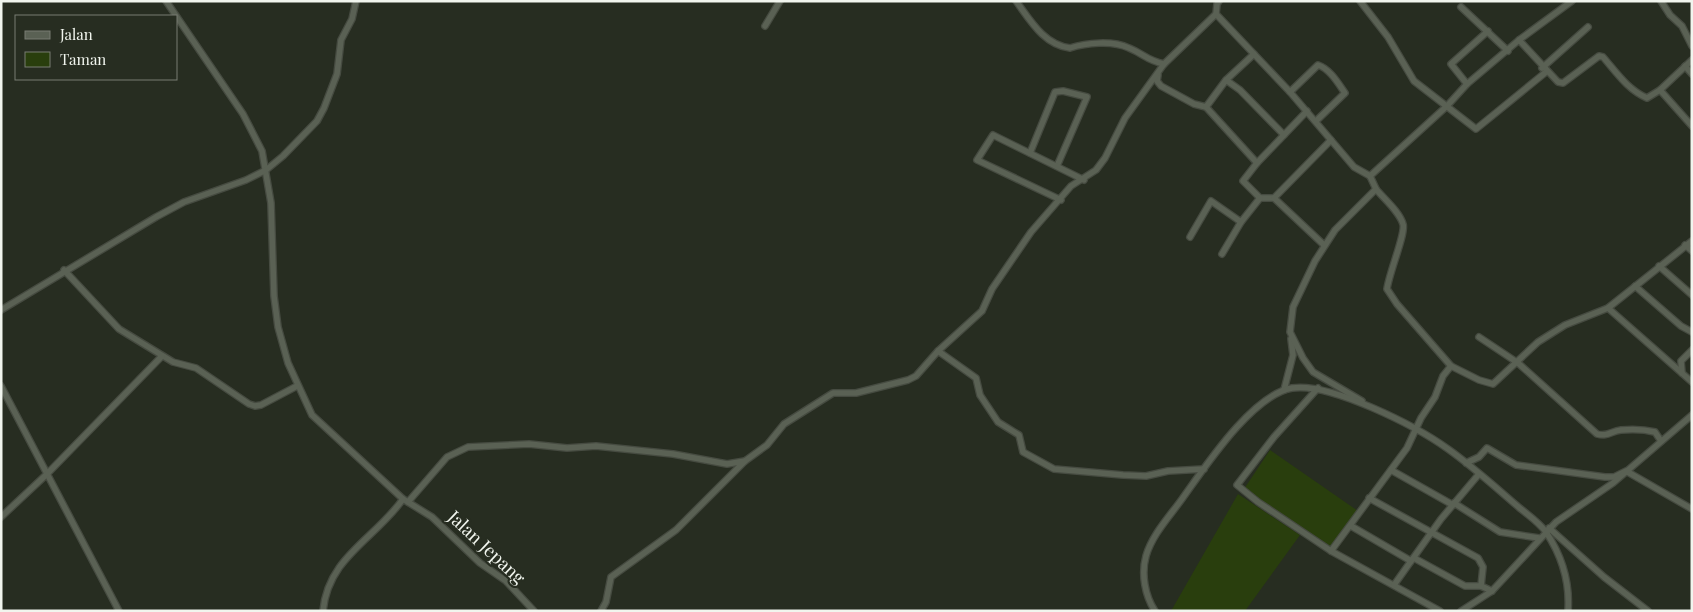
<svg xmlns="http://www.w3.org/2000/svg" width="1693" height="612" font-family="'Playfair Display',serif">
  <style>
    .green { fill: #293e0d }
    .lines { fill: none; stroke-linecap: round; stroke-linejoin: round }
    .minor-casing { stroke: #464b41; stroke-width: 8 }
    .minor { stroke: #5a6154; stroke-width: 5.5 }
    .labels { text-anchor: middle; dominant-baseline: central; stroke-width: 4.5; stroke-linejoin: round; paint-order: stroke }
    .street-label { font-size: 18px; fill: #f1f5ee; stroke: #272d21 }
  </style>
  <rect width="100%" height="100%" fill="#272d21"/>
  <g class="green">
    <polygon points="1270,450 1358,511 1331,547 1244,489"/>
    <polygon points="1238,494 1300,535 1245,611 1171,611"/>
  </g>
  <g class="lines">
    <defs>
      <g id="minor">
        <polyline points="166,1 243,114 262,151 271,203 274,296 278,327 288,363 312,415 403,499 432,517 480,563 506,581 534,611"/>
        <path d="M1016 1C1030 20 1044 45 1070 48 1086 43 1112 40 1129 48 1144 54 1146 60 1164 64"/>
        <polyline points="1360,1 1388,37 1414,81 1476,129 1546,72"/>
        <polyline points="1661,1 1670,15 1682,26 1692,46"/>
        <polyline points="1461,7 1508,51"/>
        <polyline points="1216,14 1290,92 1354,167 1370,176 1447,106 1467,84 1519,40 1572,1"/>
        <polyline points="765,26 780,1"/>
        <path d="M1519 40 1558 82 1563 83 1599 56 1603 57C1616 72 1628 90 1647 98L1660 90 1692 60"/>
        <polyline points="1685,66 1692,74"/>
        <polyline points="1542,68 1588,27"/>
        <polyline points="1158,75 1157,81 1161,86 1194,104 1206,107 1257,163"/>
        <polyline points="1226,80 1240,90 1284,135"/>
        <polyline points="1467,84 1451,64 1488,31"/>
        <polyline points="1660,90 1692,126"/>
        <path d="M1290 92 1318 65C1330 69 1338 83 1345 93L1316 121"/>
        <polyline points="1206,107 1226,80 1254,54"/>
        <polyline points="1307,111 1257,163 1243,181 1260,198 1274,198 1331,140"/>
        <polyline points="1030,153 1055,92 1063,91 1087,97 1057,166"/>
        <path d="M1376 189C1384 199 1399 211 1403 224 1406 233 1389 273 1387 289L1397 304 1451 366"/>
        <polyline points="1274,198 1324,245"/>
        <polyline points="1061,200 977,160 993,135 1084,180"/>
        <polyline points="1190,237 1211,201 1241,222"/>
        <polyline points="1685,245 1692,251"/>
        <polyline points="1222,254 1241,222 1260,198"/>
        <polyline points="1659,266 1692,295"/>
        <polyline points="64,270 119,329 173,362 196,368 249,404 255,406 261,405 297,386"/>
        <polyline points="1635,286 1681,326 1692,332"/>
        <polyline points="1608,308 1692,382"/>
        <polyline points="1,310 156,217 184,202 246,180 266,170 283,156 317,121 324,108 337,74 341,40 352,19 356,1"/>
        <path d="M1479 337 1518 363 1597 434C1608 437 1611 431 1621 430 1632 429 1643 429 1655 432L1661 441"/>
        <polyline points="938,351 976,378 980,395 998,422 1019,435 1023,452 1054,469 1123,475 1146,476 1168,471 1204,469"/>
        <polyline points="1682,373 1681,361 1692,350"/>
        <polyline points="1,386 119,611"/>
        <polyline points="1318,388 1274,437 1237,485 1258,502 1331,551 1440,611"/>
        <polyline points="1284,390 1293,355 1291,339"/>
        <polyline points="1362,401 1313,372 1303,358 1290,332 1293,307 1315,261 1335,230 1376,189 1370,176"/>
        <polyline points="1466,463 1479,457 1487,448 1516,465 1605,477 1614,477 1626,471 1692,509"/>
        <polyline points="1391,470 1453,505"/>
        <polyline points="1369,498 1478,558 1483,567 1481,586 1492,591"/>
        <polyline points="408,502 447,457 468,447 529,444 567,448 596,446 673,454 727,464 745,461 767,445 784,424 833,393 856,393 908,380 916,376 938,351 982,311 992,289 1031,232 1071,186 1096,170 1105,158 1125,118 1164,64 1216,14 1217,4 1219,1"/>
        <polyline points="1454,503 1500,532 1539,538"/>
        <polyline points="1,517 47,474 162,356"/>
        <polyline points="1351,526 1411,561"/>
        <polyline points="1549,528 1604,577 1648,611"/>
        <polyline points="1331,551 1407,448 1421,418 1435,397 1443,376 1451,366 1479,380 1493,384 1538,342 1565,325 1608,308 1692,241"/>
        <polyline points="1414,558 1465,586 1481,586"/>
        <polyline points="1394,585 1441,519 1479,474"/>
        <path d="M323 611C328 557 375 539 403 499"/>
        <polyline points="601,611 606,602 611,577 676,530 745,461"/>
        <path d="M1155 611C1145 596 1141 574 1146 556 1152 535 1169 517 1182 499 1205 467 1252 395 1292 388 1330 382 1416 426 1448 449 1472 466 1493 485 1515 504 1525 513 1538 521 1546 532 1562 556 1570 583 1568 611"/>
        <polyline points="1461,611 1492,591 1556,522 1613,483 1692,415"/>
      </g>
    </defs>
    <use href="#minor" class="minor-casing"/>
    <use href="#minor" class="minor"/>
  </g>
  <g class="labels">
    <g class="street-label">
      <text transform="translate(487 547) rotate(43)">Jalan Jepang</text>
    </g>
  </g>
  <rect width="1693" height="612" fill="none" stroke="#f1f5ee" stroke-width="5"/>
  <rect x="15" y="15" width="162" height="65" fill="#272d21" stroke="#787d73"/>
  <rect x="25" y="31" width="25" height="8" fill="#5a6154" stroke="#787d73"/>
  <text x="60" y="40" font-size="15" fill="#f1f5ee">Jalan</text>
  <rect x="25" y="52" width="25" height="15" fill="#293e0d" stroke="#787d73"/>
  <text x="60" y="65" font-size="15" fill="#f1f5ee">Taman</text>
</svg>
